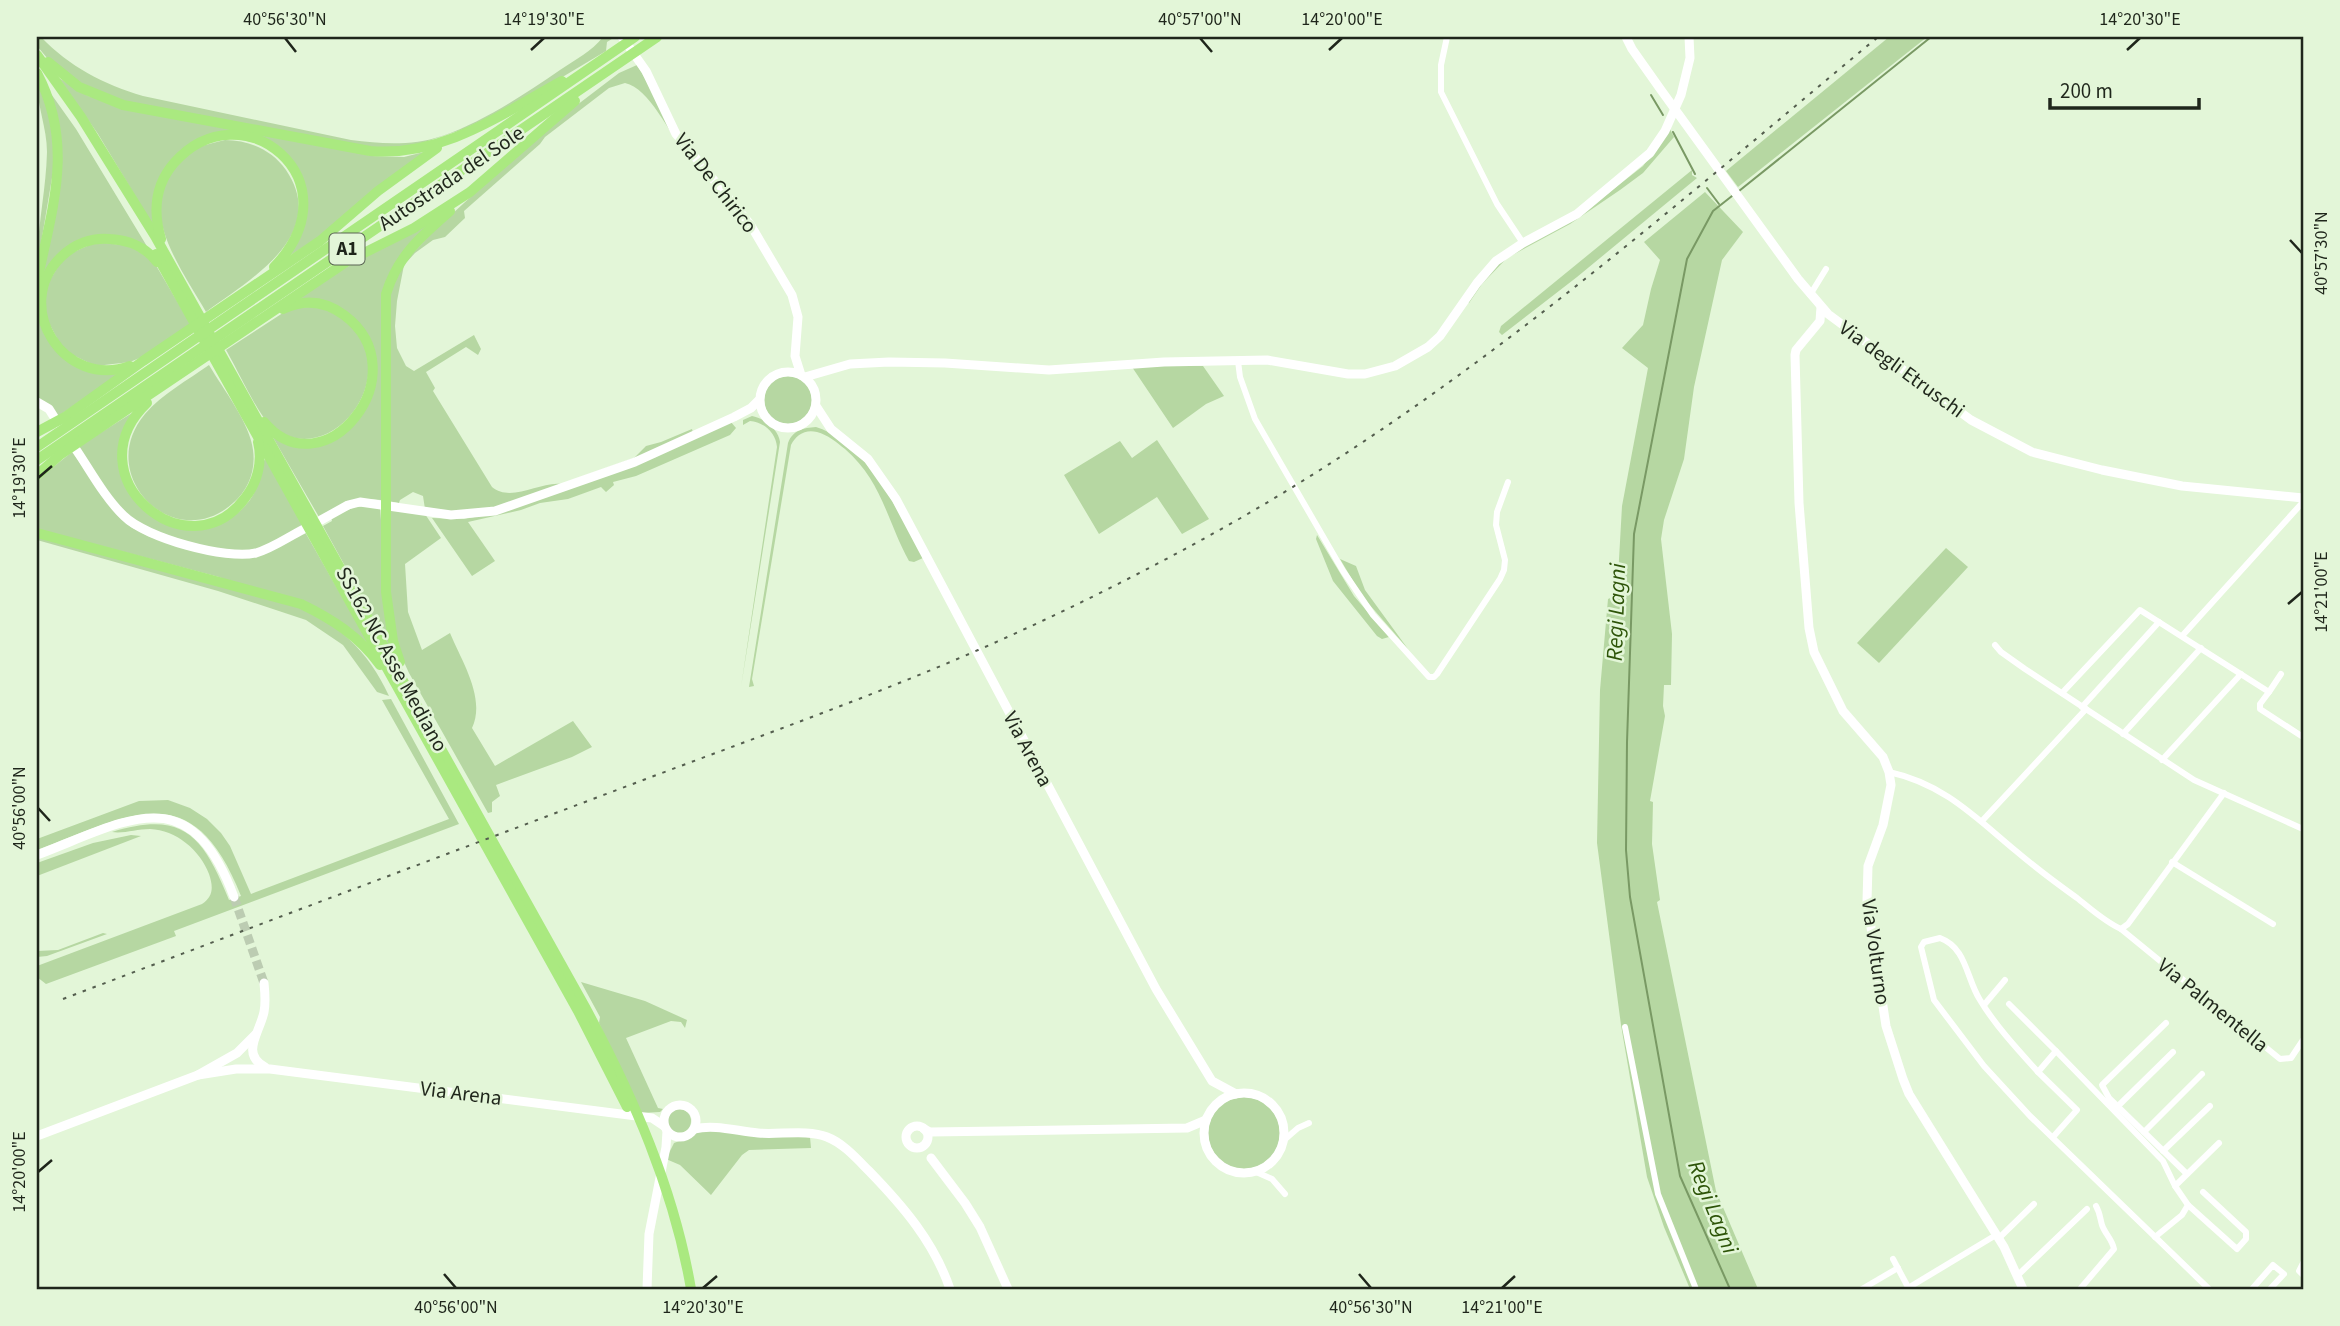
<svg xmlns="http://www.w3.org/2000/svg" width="2340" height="1326" font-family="'Source Sans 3',sans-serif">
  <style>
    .green { fill: #b6d7a2 }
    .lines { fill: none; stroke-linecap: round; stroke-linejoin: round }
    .stream { stroke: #799964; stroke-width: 2 }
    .secondary-tunnel { stroke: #bcccb2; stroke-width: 9; stroke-dasharray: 9 4.5; stroke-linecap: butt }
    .street { stroke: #fff; stroke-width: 6 }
    .secondary { stroke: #fff; stroke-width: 9 }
    .highway { stroke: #aae980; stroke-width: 10 }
    .rail { stroke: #545e4e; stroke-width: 2; stroke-dasharray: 3.5 7; stroke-linecap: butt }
    .ticks { fill: none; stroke: #1f261b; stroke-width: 2.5 }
    .labels { text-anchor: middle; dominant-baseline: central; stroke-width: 5; stroke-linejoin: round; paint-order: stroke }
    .shield { fill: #e3f6d8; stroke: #5a6454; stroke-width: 2 }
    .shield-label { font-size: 19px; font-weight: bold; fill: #1f261b }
    .street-label { font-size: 21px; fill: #1f261b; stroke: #e3f6d8 }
    .water-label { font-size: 23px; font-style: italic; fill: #2d5408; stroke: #e3f6d8 }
    .neatline { fill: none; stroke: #1f261b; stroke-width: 2.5 }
    .ticks-label { font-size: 18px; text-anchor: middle; fill: #1f261b }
  </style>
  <rect width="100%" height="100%" fill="#e3f6d8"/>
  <g class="green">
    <path d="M37 37H41C70 67 103 84 143 96L351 140C382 144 412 146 442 136 483 122 525 94 560 70 575 60 592 51 603 37H615L607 42 606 51 524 100 464 129 404 149 370 148 151 108 105 96 81 85 48 59 37 46Z"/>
    <polygon points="1889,37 1927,37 1738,187 1726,171"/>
    <path d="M637 65 688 152 686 154C669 134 650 88 625 83L609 88 545 137 540 144 464 211 465 218 445 237 433 240 415 253 404 265 397 301 395 326 397 348 406 366 414 371 474 335 481 349 478 355 466 347 426 372 435 388 433 391 492 487C511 503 541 481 561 484L634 458 646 446 661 442 692 429 693 433 623 465 493 509 461 513 425 509 423 496 413 492 400 500 399 503 388 501V303L398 268 439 226 539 134 619 73Z"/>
    <path d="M59 78 88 96 372 156 404 157 424 152 330 230 286 258C323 209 303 195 277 147L216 135 166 168 154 227 98 134Z"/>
    <path d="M37 82 49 110 55 160 37 267C37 228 46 191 47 152 47 128 37 106 37 82Z"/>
    <polygon points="49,91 76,129 148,248 80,239 39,293 61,356 121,373 57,417 45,402 37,398 37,290 57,194"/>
    <polygon points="1670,129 1674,137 1643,173 1620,190 1570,224 1507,258 1482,284 1469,303 1467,302 1478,285 1504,258 1606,195 1643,166"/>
    <path d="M225 140C249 140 272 150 286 170 330 235 249 280 206 312 183 271 133 207 178 165 185 159 191 150 199 147 207 144 217 142 225 140Z"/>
    <polygon points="1692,170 1692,175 1697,178 1577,277 1502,335 1499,332 1501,326"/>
    <polygon points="1705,192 1743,232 1722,260 1694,387 1684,459 1664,520 1661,539 1672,634 1671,685 1664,685 1663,706 1665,716 1650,801 1653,802 1652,844 1660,900 1657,902 1716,1191 1758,1289 1690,1289 1664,1227 1647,1177 1621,1025 1597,843 1600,690 1608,599 1617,595 1622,506 1648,368 1622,348 1643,325 1651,289 1660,260 1644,242"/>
    <polygon points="436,218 394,265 382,396 381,500 368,499 319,517 271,434 285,442 338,437 374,383 358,324 297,299 338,272"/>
    <polygon points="96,242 131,246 154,262 191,325 142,357 130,362 96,366 64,351 44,314 46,286 65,256"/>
    <path d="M319 306C328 310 340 314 347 321 408 376 326 477 269 424 257 412 236 367 226 350L289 309Z"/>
    <path d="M209 365C223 389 250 423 253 450 256 471 248 490 233 503 175 556 93 476 145 414 162 394 188 380 209 365Z"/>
    <polygon points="1181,365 1203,366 1224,396 1206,404 1173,428 1132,367"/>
    <circle cx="788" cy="400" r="24"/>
    <path d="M132 413C108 450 120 503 163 522 168 525 220 521 227 519 237 516 250 502 254 493 258 483 259 471 261 461L266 460 303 526C288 534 271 547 254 550 227 555 156 537 134 520 110 502 94 472 78 447Z"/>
    <path d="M752 416C764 418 779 430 780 442L741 687 777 447C776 433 764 422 750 421L743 425V420Z"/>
    <polygon points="731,422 736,428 730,435 636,476 613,482 614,485 606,492 601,487 568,499 540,503 521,510 468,522 495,561 472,576 432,518 464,519 496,513"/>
    <path d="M816 427C867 443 900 514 923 558L914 562 909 561C887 521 882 481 845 449 836 442 828 435 817 432 805 429 796 435 791 445L752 679 754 686 749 687 788 443C793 430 803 428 816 427Z"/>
    <polygon points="1157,440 1209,519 1182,534 1157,497 1099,534 1064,475 1120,441 1132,458"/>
    <polygon points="72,452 118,516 131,527 150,537 251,557 305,532 369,644 347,627 219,577 37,529 37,480"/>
    <polygon points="367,506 380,507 391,650 323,526 332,521 331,517 355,507"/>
    <path d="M389 508 425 514 441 538 405 564 408 612 422 650 450 633C462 662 486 698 472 728L495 766 573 721 592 747 572 757 496 785 500 796 492 802V812L488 813 409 673C384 622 389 564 389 508Z"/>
    <path d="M37 535 294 603C339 625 368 650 389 696L377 692 343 645 306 620 218 591 37 540Z"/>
    <polygon points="1317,535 1354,596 1389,637 1382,639 1377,636 1333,581 1316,539"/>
    <polygon points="1946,548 1968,567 1879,663 1857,643"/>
    <polygon points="1340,559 1356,566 1365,590 1408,649 1362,596"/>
    <path d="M391 699 459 824 174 931 176 936 46 984 37 977V966L202 904C214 896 213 886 209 874 200 850 176 830 150 829 137 829 123 834 112 832 184 810 203 836 229 900L241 896C193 774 132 814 37 850V839L139 801 168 800 190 808 207 819 221 833 230 846 251 894 449 819 382 700Z"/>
    <polygon points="131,835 141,836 37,876 37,863 93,843"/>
    <polygon points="103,933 107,934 47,956 37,957 37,951 58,950"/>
    <polygon points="581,982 645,1001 687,1020 685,1028 681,1022 671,1021 626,1038 658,1108 663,1109 660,1112 641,1113 599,1023 600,1017"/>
    <circle cx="1244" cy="1133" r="36"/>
    <circle cx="679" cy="1121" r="12"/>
    <polygon points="701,1129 763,1137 810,1137 811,1148 749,1150 742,1155 711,1195 680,1165 666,1159 674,1143 693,1136"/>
  </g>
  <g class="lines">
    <g class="stream">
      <polyline points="1651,95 1663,115"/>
      <polyline points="1673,132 1695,174"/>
      <polyline points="1707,188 1719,204"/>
      <polyline points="1739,191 1931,37"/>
      <polyline points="1730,1289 1680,1176 1630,897 1626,850 1627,742 1634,534 1687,259 1713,211 1732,196"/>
    </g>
    <polyline class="secondary-tunnel" points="234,897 264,983"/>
    <g class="street">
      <polyline points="1447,37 1441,65 1441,92 1497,204 1523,243"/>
      <polyline points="1810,295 1826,269"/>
      <polyline points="1238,361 1240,377 1255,419 1343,571 1373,615 1429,677 1434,677 1437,674 1500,579 1504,570 1505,560 1496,525 1497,512 1508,482"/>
      <polyline points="2182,636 2303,502"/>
      <polyline points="1995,645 2001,652 2025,669 2194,780 2303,829"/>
      <polyline points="2269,692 2281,674"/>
      <polyline points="2062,693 2140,610 2269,692 2260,704 2260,709 2303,737"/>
      <polyline points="2082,707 2159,622"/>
      <polyline points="2123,734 2201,648"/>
      <polyline points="2162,760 2241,674"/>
      <path d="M1889 772C1944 784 1975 817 2016 851 2036 868 2056 883 2077 898 2091 909 2105 922 2121 929L2280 1059 2291 1058 2303 1040"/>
      <polyline points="1982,821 2086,709"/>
      <polyline points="2172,862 2273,924"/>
      <polyline points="2121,929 2128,924 2224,793"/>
      <polyline points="2009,1004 2056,1051"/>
      <polyline points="1984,1005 2005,980"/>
      <polyline points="2166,1023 2102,1085 2109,1098 2187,1174"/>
      <polyline points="1625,1027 1658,1194 1696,1289"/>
      <polyline points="2038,1072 2077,1110 2053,1137"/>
      <polyline points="2118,1106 2173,1052"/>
      <polyline points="2144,1132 2202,1074"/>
      <polyline points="1283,1141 1298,1128 1309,1123"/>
      <polyline points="2163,1151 2210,1106"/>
      <polyline points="1254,1171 1272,1179 1285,1194"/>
      <path d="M2175 1186 2163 1161 2056 1051 2038 1072C2018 1050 1995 1025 1980 1000 1966 978 1967 948 1940 938L1924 942 1921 947 1934 1000 1984 1066 2030 1116 2209 1289"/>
      <polyline points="2188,1205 2237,1249 2246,1239 2246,1232 2203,1192"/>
      <polyline points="2155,1237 2182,1215 2188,1205 2175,1186 2219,1143"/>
      <polyline points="1998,1239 2034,1204"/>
      <polyline points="1893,1259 1909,1289"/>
      <polyline points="2303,1263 2299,1271 2303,1275"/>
      <polyline points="2018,1275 2087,1209"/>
      <polyline points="1908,1288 1996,1235"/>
      <polyline points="1862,1289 1898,1268"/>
      <path d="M2080 1289 2114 1249C2112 1239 2105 1234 2102 1225 2100 1218 2100 1213 2096 1206"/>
      <polyline points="2252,1289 2273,1265 2284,1274 2270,1289"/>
    </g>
    <g class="secondary">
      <polyline points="622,37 646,71 676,134 750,224 792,295 798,317 795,356 801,375"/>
      <polyline points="1626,37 1632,49 1661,90 1798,279 1828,314 1971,420 2032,452 2102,470 2182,486 2303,498"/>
      <polyline points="1821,307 1820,321 1796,350 1795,355 1799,503 1809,628 1814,652 1843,711 1883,757 1889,772 1891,785 1883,825 1868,866 1867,901 1886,1026 1903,1079 1909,1094 2004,1247 2023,1289"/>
      <circle cx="788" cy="400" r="28"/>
      <polyline points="805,377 850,364 889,362 945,363 1049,370 1164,362 1267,360 1348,374 1365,374 1395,366 1428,347 1440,336 1477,283 1496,261 1523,243 1577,214 1650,153 1665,131 1681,95 1690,58 1689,37"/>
      <polyline points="37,402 49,409 59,425"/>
      <polyline points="816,406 831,429 868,459 896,499 1156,989 1212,1081 1236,1094"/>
      <path d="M71 442C88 466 103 496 124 516 146 538 226 560 256 553 273 548 288 537 304 529"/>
      <polyline points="321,520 348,505 360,502 451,515 495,511 635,462 734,417 751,408 759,400"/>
      <path d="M37 855C127 821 189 776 234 897"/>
      <path d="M264 983C265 993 266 1002 264 1012 260 1032 240 1054 265 1067"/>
      <polyline points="198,1075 236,1069 270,1069 652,1118 664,1126"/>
      <circle cx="1244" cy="1133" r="40"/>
      <circle cx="680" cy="1121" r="16"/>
      <circle cx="917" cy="1137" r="11"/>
      <path d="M694 1129C715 1124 736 1131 758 1133 779 1135 807 1129 827 1137 843 1143 857 1159 869 1171 903 1206 934 1242 950 1289"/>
      <polyline points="924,1129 930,1132 1187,1128 1206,1120"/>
      <polyline points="37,1136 198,1075 237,1053 256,1034"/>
      <polyline points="931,1158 965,1203 980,1227 1008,1289"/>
      <polyline points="647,1289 649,1234 666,1147 667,1131"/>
    </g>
    <g class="highway">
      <path d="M37 55 81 117 155 236 585 1007C633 1096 674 1189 691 1289"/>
      <path d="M48 62 79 87 123 105 370 151C443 157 500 115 562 81"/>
      <path d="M37 73C75 145 52 208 37 282"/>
      <path d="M161 239C153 212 155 185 174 163 242 86 358 181 274 267"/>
      <polyline points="156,254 578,1011 627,1107"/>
      <path d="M130 366C64 390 11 306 61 257 74 244 92 237 110 239 128 240 146 247 157 262"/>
      <path d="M147 403C71 476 188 575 245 498 257 483 263 462 258 442"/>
      <path d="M264 422C323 493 422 373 344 315 325 301 304 299 283 309"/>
      <polyline points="37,432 65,417 143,361 320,241 378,191 437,148"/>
      <polyline points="37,447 635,37"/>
      <polyline points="37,460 657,37"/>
      <polyline points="37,475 61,454 346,262 414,228 470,192 575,101"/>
      <path d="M37 533 301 604C332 619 359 636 380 665"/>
      <path d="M400 662 393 641 386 592V294C398 255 421 237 450 211"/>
    </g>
    <path class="rail" d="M63 999C255 926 447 854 638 782 749 740 860 701 969 654 1061 614 1151 569 1239 519 1472 385 1672 208 1878 37"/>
  </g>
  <path class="ticks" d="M285 38 296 52M1200 38 1212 52M531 50 544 38M1329 50 1342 38M2127 50 2140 38M2290 240 2302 253M38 478 52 466M2288 604 2302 592M38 808 50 821M38 1172 52 1160M444 1274 456 1288M1359 1274 1371 1288M703 1288 717 1276M1502 1288 1515 1276"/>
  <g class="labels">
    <rect class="shield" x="329.5" y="233.5" width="35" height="31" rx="5"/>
    <g class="shield-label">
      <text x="347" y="249">A1</text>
    </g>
    <g class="street-label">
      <text transform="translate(451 178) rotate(-34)">Autostrada del Sole</text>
      <text transform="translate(716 183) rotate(52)">Via De Chirico</text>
      <text transform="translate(1902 369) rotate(36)">Via degli Etruschi</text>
      <text transform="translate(392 659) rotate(61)">SS162 NC Asse Mediano</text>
      <text transform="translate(1028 749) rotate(62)">Via Arena</text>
      <text transform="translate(1876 952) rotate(82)">Via Volturno</text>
      <text transform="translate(2213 1005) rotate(39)">Via Palmentella</text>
      <text transform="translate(461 1093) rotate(7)">Via Arena</text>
    </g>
    <g class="water-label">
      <text transform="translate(1616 612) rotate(-88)">Regi Lagni</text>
      <text transform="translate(1713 1207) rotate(68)">Regi Lagni</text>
    </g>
  </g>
  <rect width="2340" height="1326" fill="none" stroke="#e3f6d8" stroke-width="77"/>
  <path d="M2050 98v10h149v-10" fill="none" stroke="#1f261b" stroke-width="3.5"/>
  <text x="2060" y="98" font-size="21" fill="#1f261b" stroke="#e3f6d8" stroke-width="5" paint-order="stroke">200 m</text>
  <rect x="38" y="38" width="2264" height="1250" class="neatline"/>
  <g class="ticks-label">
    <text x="285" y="25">40°56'30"N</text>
    <text x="544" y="25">14°19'30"E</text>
    <text x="1200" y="25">40°57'00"N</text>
    <text x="1342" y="25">14°20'00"E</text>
    <text x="2140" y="25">14°20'30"E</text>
    <text transform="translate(2321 253) rotate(-90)" y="6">40°57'30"N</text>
    <text transform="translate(19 478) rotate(-90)" y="6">14°19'30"E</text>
    <text transform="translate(2321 592) rotate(-90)" y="6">14°21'00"E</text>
    <text transform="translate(19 808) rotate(-90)" y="6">40°56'00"N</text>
    <text transform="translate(19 1172) rotate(-90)" y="6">14°20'00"E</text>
    <text x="456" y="1313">40°56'00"N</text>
    <text x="703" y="1313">14°20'30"E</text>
    <text x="1371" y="1313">40°56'30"N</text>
    <text x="1502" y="1313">14°21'00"E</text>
  </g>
</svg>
